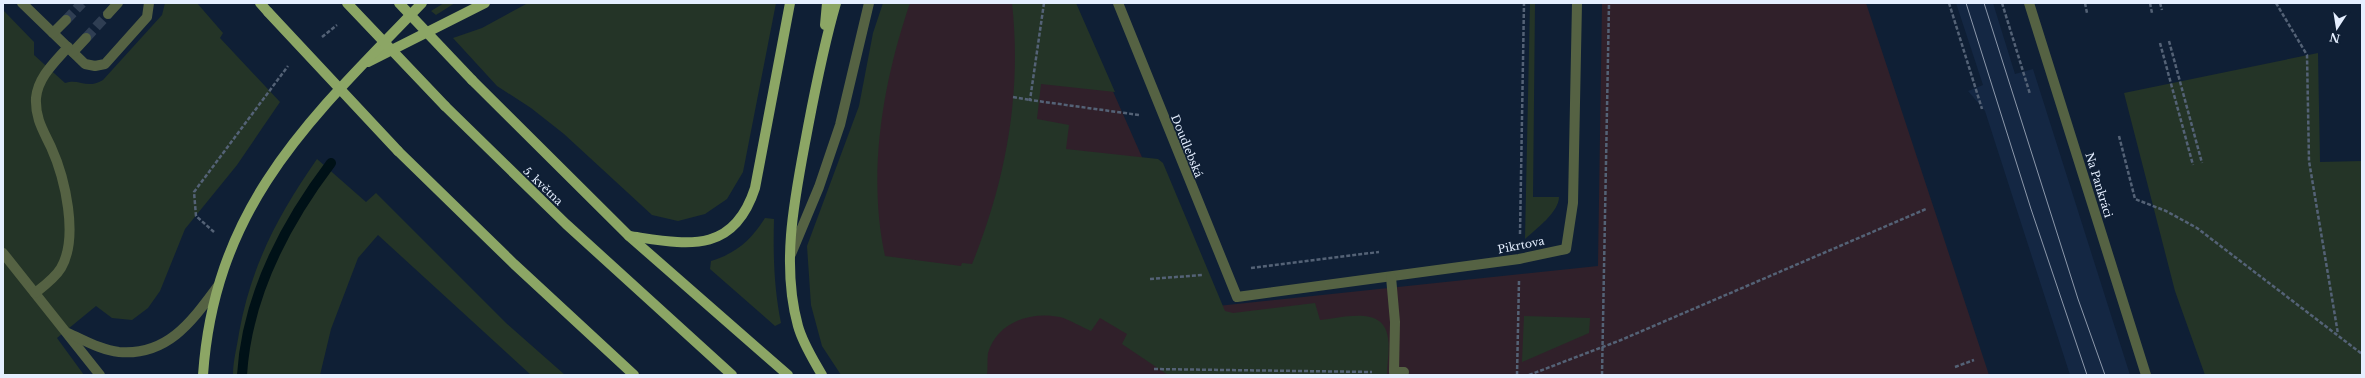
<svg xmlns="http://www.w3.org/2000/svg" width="2365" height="378" font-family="'Libre Baskerville',serif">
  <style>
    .commercial { fill: #30202a }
    .built { fill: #142743 }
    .green { fill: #243427 }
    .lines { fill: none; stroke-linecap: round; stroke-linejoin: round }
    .stream { stroke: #001117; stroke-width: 10 }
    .minor-tunnel { stroke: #2f3e53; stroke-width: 10; stroke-dasharray: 10 5; stroke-linecap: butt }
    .path { stroke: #546276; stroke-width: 2.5; stroke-dasharray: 4 2; stroke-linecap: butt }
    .minor { stroke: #556243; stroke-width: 10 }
    .major { stroke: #8ca665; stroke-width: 10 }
    .tram { stroke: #8c98ab; stroke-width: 1 }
    .major-bridge { stroke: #8ca665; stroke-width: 10 }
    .labels { text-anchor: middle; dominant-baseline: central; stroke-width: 3.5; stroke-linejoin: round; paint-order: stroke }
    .street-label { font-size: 11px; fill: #e5efff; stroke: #0f1f35 }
  </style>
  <rect width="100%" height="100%" fill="#0f1f35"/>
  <polygon class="commercial" points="905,3 1074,3 1208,307 1598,266 1602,3 1866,3 1989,375 914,375 865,255 883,69"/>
  <polygon class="built" points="1956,3 1993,3 2015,74 2033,69 2130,375 2070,375 1985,111 1968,91 1983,85"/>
  <g class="green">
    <path d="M165 3H197L223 33 220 38 280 102 237 165 185 229 160 291 148 308 132 320 112 318 96 306 57 338 84 375H3V10L34 42V55L65 83C80 78 86 90 103 80L162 15Z"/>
    <polygon points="444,3 455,3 436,15 431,11"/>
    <polygon points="528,3 776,3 743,172 727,199 705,214 678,221 652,215 564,134 531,108 497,86 453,38 482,28"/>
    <path d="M883 3H910C883 82 867 173 885 256L961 266 962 263 972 264C1006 181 1022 93 1012 3H1076L1115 92 1041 84 1037 119 1069 125 1066 149 1158 159 1163 163 1225 311 1233 313 1315 303 1320 320C1343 318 1384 305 1388 338 1390 350 1387 363 1387 375H1168L1122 344 1127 334 1100 318 1091 331C1081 327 1071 320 1060 317 1031 311 997 322 988 353 987 360 988 368 987 375H841L822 346 811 305 807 246 859 106 873 33Z"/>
    <path d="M1530 3H1535L1533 197H1559C1559 212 1536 229 1525 239Z"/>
    <polygon points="2318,53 2320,162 2362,161 2362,375 2205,375 2175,291 2124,93"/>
    <path d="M317 159 366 202 376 193 506 323 565 375H531L378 235 358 258 331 329 320 375H233C233 361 237 347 239 333 251 266 278 215 317 159Z"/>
    <path d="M765 218 774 219C773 255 774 288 781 323L775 326 710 269 711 261C737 253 751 240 765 218Z"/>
    <polygon points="1524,316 1590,318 1589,333 1522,362"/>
  </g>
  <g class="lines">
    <path class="stream" d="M242 375C247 296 284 225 331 163"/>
    <g class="minor-tunnel">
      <polyline points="66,20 82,3"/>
      <polyline points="86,38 108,14"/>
    </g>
    <g class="path">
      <polyline points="1044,3 1030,100 1139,115"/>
      <polyline points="1949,3 1982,109"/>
      <polyline points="2002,3 2030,94"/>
      <polyline points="2085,3 2087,13"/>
      <polyline points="2150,3 2152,13"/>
      <polyline points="2160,3 2162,10"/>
      <polyline points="2276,3 2307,55 2309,161 2338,334"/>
      <polyline points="322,37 337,25"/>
      <polyline points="2169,41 2202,163"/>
      <polyline points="2160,43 2193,165"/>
      <polyline points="1013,97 1030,100"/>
      <polyline points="2119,136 2135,199 2166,211 2197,228 2362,354"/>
      <polyline points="214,232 196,216 194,192 288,66"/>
      <polyline points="1520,234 1524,3"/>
      <polyline points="1251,268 1379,252"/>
      <polyline points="1150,279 1202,275"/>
      <polyline points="1955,367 1974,360"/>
      <polyline points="1154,369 1372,372"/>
      <polyline points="1517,375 1519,281"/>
      <polyline points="1529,375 1621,340 1926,209"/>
      <polyline points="1602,375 1609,3"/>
    </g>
    <g class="minor">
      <polyline points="22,3 85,64 95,66 105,64 147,17 149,3"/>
      <polyline points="1118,3 1237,297 1519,259 1566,249 1573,203 1577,3"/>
      <polyline points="2029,3 2146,375"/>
      <polyline points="108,14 118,3"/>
      <polyline points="53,33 66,20"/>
      <polyline points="73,52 86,38"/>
      <polyline points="3,253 100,375"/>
      <polyline points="791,254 819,187 840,125 869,3"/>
      <polyline points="1391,277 1395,322 1394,372 1404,372"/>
      <path d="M35 293C44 286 55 278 61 268 79 237 65 178 51 147 43 130 35 118 36 98 38 77 55 62 68 47"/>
      <path d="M68 333C84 340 101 350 119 352 168 356 192 321 218 286"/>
    </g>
    <g class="major">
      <polyline points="260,3 268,12"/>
      <polyline points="825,25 827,3"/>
      <polyline points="368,62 485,3"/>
      <polyline points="472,80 629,236 788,375"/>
      <polyline points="445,106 566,224 732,375"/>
      <polyline points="398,151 514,264 634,375"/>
      <path d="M629 236C686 244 733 256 755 188L790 3"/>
      <path d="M203 375C215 204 311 118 422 3"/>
      <path d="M822 375C813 359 803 344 798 326 780 261 796 192 808 127 816 85 824 44 836 3"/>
    </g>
    <g class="tram">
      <polyline points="1966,3 2031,209 2087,375"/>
      <polyline points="1984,3 2078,299 2105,375"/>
    </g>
    <g class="major-bridge">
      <polyline points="347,3 445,106"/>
      <polyline points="399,3 472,80"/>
      <polyline points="268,12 398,151"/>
    </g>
  </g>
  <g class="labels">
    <g class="street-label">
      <text transform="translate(1187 146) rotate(68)">Doudlebská</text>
      <text transform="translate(2099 185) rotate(73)">Na Pankráci</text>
      <text transform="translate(543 186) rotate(44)">5. května</text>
      <text transform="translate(1521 245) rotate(-11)">Pikrtova</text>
    </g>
  </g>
  <rect width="2365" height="378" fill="none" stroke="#e5efff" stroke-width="8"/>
  <g transform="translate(2337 28) rotate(192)" stroke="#0f1f35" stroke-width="3" paint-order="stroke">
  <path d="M0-3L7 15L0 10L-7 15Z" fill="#e5efff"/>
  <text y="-6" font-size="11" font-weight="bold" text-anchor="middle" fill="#e5efff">N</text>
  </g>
</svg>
